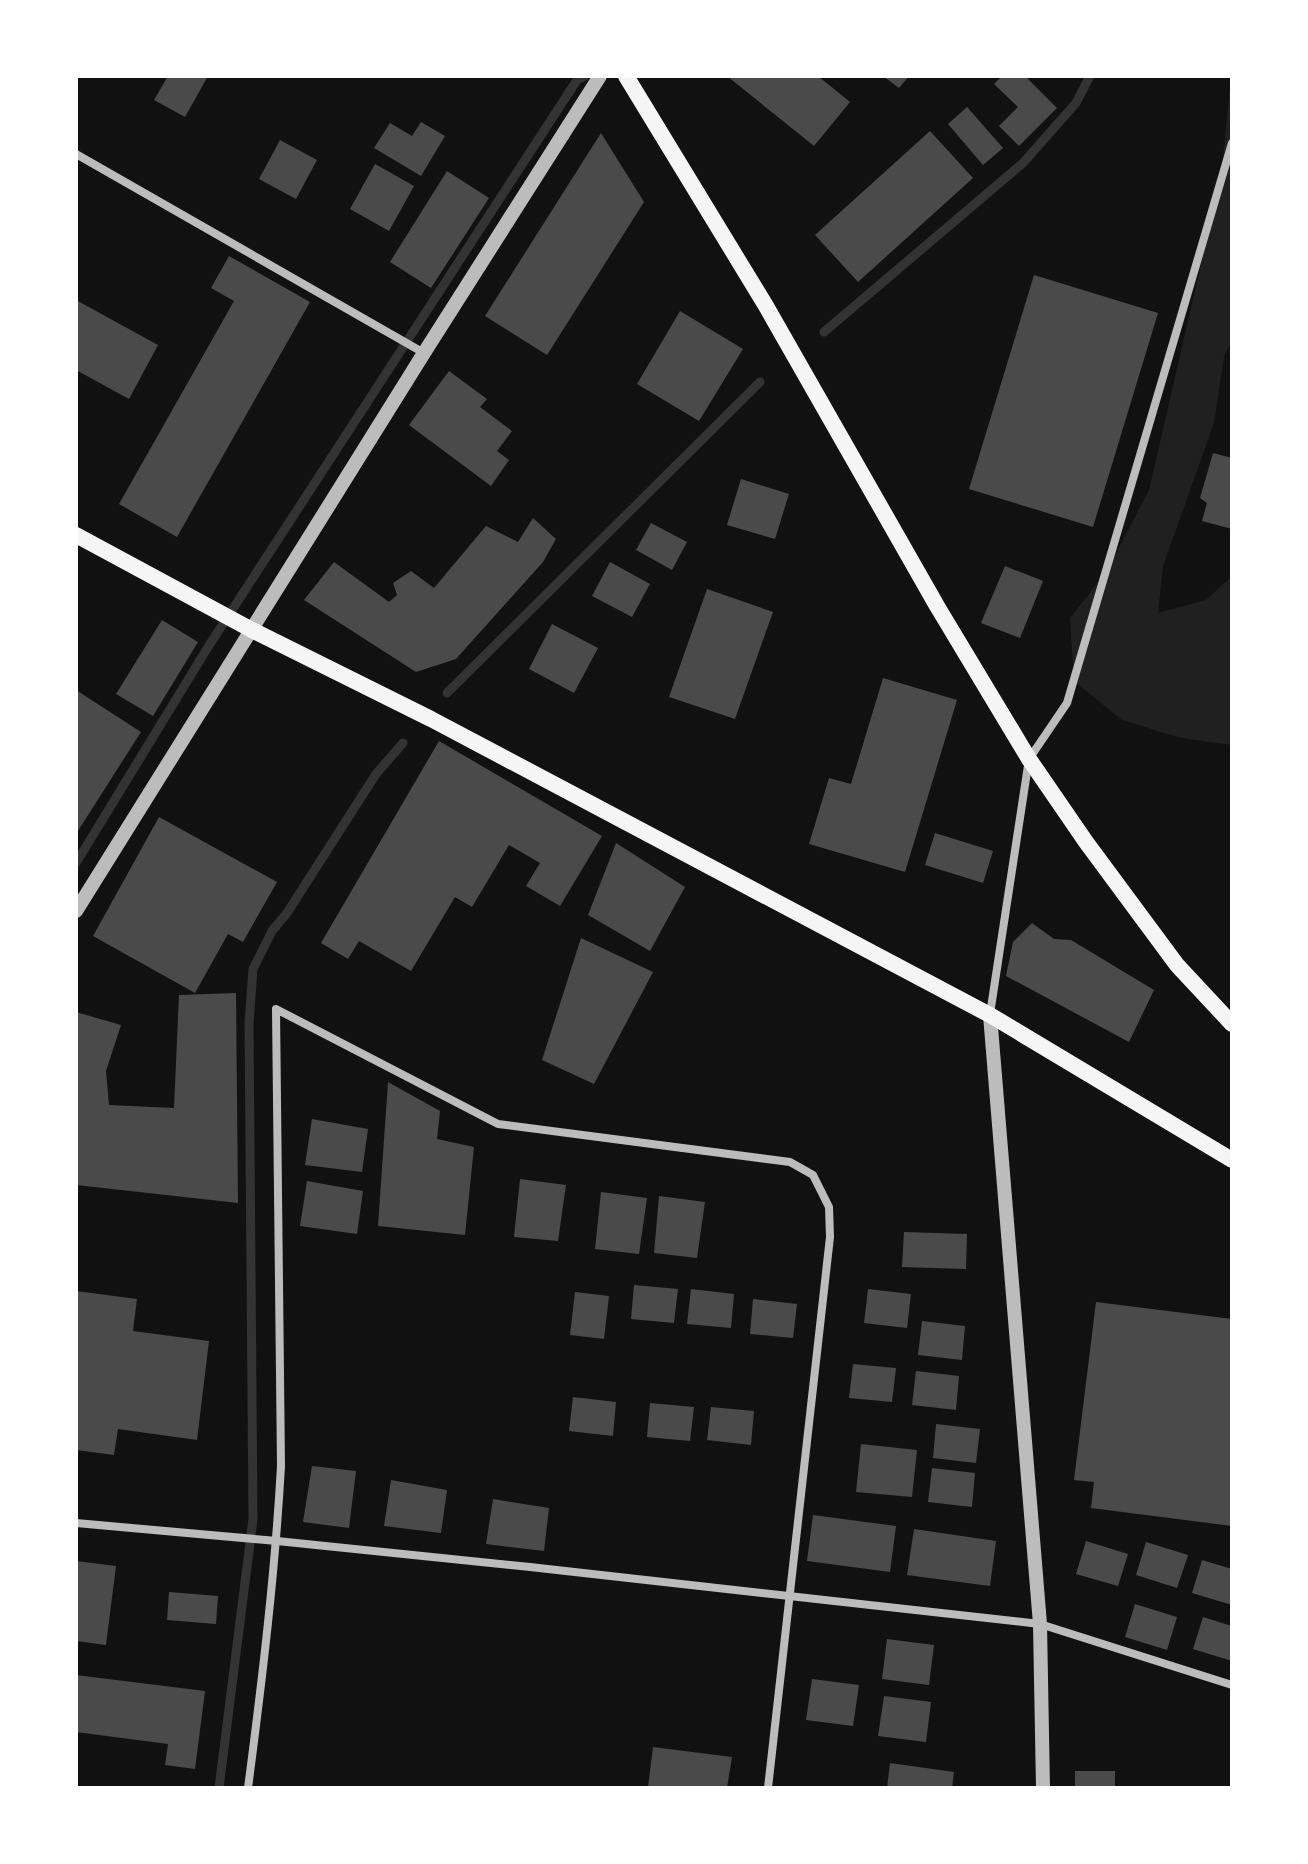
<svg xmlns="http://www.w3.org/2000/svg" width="1308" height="1864" font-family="'Varela Round',sans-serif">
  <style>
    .green { fill: #202020 }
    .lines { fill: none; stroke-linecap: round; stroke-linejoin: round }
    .stream { stroke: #333; stroke-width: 9 }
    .building { fill: #4a4a4a }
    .minor { stroke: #bcbcbc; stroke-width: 8 }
    .tertiary { stroke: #bcbcbc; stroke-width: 14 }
    .secondary { stroke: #f5f5f5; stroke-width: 16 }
  </style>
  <rect width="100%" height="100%" fill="#111"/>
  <polygon class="green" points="1231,76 1232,340 1224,357 1214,423 1163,566 1158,613 1206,600 1232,576 1232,745 1181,738 1122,720 1074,681 1070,618 1106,572 1149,490 1221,178"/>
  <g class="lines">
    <g class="stream">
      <polyline points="824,332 1023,163 1076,103 1090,76"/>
      <polyline points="447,693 760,382"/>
      <polyline points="76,863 208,647 577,80 585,76"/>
      <polyline points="219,1788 253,1519 249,1023 253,969 272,931 287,913 376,774 403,743"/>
    </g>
  </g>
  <g class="building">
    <polygon points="168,76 208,76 185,117 154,100"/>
    <polygon points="727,76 818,76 850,102 814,146"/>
    <polygon points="883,76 909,76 899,88"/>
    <polygon points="1002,76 1025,76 1057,108 1019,146 999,126 1018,107 994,84"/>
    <polygon points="967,107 1003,148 983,165 948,124"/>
    <polygon points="421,122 445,136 421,176 374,148 390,123 412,136"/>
    <polygon points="930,131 973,178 858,282 815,235"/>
    <polygon points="601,133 644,202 547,355 485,316"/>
    <polygon points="280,140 317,160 296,199 259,179"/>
    <polygon points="375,164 414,186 389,231 350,209"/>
    <polygon points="447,171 489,198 431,288 390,262"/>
    <polygon points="229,256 310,302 177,537 119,504 234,301 211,288"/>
    <polygon points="1034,275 1158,313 1093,527 969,489"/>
    <polygon points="76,300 158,345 129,399 76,370"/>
    <polygon points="680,311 743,349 699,421 637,384"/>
    <polygon points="449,371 487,399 480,407 512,431 497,451 509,460 491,486 409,425"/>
    <polygon points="1213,453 1232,458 1232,529 1202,521 1207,503 1200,498"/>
    <polygon points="741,479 789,494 775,539 727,525"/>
    <polygon points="533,518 556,539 543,562 456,659 416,672 304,600 334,562 389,602 397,595 393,583 411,571 434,588 486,526 518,542"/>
    <polygon points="651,523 687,542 672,570 636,550"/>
    <polygon points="610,562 650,584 632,617 592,596"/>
    <polygon points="1005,566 1043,581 1020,638 981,623"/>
    <polygon points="707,589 773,612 735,719 669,697"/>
    <polygon points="162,620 198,642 153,716 116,694"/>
    <polygon points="552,624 598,648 574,693 529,669"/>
    <polygon points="883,678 957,700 905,872 809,844 829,778 851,784"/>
    <polygon points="76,690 141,732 76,834"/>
    <polygon points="439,741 602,836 560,906 526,886 540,863 509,845 472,907 455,897 411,971 359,941 348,959 321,943"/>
    <polygon points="159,817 277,882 243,942 228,934 195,993 93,936"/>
    <polygon points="935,833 993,851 983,883 925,865"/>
    <polygon points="616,843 685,887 650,951 588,915"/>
    <polygon points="1032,923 1054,939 1071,940 1154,990 1129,1042 1006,976 1013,942"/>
    <polygon points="581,938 653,972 594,1084 542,1060"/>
    <polygon points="236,993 238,1203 76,1185 76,1012 121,1025 106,1071 109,1105 174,1108 179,995"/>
    <polygon points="388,1082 440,1111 437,1139 474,1147 465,1235 378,1226"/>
    <polygon points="312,1119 368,1129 362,1172 305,1165"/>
    <polygon points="520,1179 566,1185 558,1241 514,1237"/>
    <polygon points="307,1181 363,1191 357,1234 300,1226"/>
    <polygon points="601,1192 647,1198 639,1254 595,1249"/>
    <polygon points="659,1196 705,1202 697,1258 654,1253"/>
    <polygon points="904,1232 967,1234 966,1269 902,1267"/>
    <polygon points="634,1285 678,1289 674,1323 631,1319"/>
    <polygon points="691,1289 734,1294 731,1328 687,1324"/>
    <polygon points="868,1289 911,1294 907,1328 864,1323"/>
    <polygon points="76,1291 137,1299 133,1331 209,1341 197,1440 118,1429 114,1455 76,1450"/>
    <polygon points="575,1292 609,1296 604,1339 570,1335"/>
    <polygon points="753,1299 797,1304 793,1338 750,1334"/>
    <polygon points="1096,1302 1232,1319 1232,1526 1091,1508 1094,1482 1074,1480"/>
    <polygon points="922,1321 965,1326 962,1360 918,1355"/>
    <polygon points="853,1364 896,1368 892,1402 849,1398"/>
    <polygon points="916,1371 959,1376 956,1410 912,1405"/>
    <polygon points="573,1397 616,1402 613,1436 569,1431"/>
    <polygon points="650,1403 694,1407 690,1441 647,1437"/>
    <polygon points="711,1407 754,1411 751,1445 707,1440"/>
    <polygon points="936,1424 980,1429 976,1463 933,1458"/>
    <polygon points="861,1444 917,1450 912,1497 856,1492"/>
    <polygon points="312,1466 356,1471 349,1528 303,1522"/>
    <polygon points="932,1468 975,1473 972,1507 928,1502"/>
    <polygon points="391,1480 447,1490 441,1533 384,1526"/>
    <polygon points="493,1499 549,1508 544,1551 486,1544"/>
    <polygon points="813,1515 896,1526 890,1572 807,1561"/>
    <polygon points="914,1529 996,1541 990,1586 907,1575"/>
    <polygon points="1086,1541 1128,1554 1118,1586 1076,1574"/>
    <polygon points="1146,1542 1188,1555 1177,1588 1136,1575"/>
    <polygon points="1202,1560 1232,1569 1232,1605 1192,1593"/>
    <polygon points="76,1561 116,1566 106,1645 76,1641"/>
    <polygon points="169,1592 218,1596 216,1624 167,1620"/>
    <polygon points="1135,1604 1177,1617 1167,1650 1125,1637"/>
    <polygon points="1203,1617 1232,1626 1232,1661 1193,1649"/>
    <polygon points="887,1639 934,1645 929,1685 882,1679"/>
    <polygon points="76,1675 205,1691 195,1769 165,1765 168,1744 76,1732"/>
    <polygon points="812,1679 859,1685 853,1726 806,1720"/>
    <polygon points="884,1696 931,1702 926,1742 878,1736"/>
    <polygon points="653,1747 732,1757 727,1788 648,1787"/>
    <polygon points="890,1763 954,1772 952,1788 887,1788"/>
    <rect x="1075" y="1771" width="40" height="17"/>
  </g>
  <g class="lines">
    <g class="minor">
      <polyline points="76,154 424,353"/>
      <polyline points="990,1014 1029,759 1067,703 1232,143"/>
      <polyline points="76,1523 277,1541 530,1567 1040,1624 1232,1685"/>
      <path d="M248 1788C262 1681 275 1574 281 1466L276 1009 498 1124 790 1162 813 1175 829 1207 830 1237 768 1788"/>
    </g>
    <g class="tertiary">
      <polyline points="76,911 424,353 600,76"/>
      <polyline points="990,1015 1040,1624 1043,1788"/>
    </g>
    <g class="secondary">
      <polyline points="626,76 766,306 937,606 1029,759 1086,842 1177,965 1232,1024"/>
      <polyline points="76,535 252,630 431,719 990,1015 1232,1160"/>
    </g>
  </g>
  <rect width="1308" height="1864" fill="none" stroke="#ffffff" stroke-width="156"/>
</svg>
